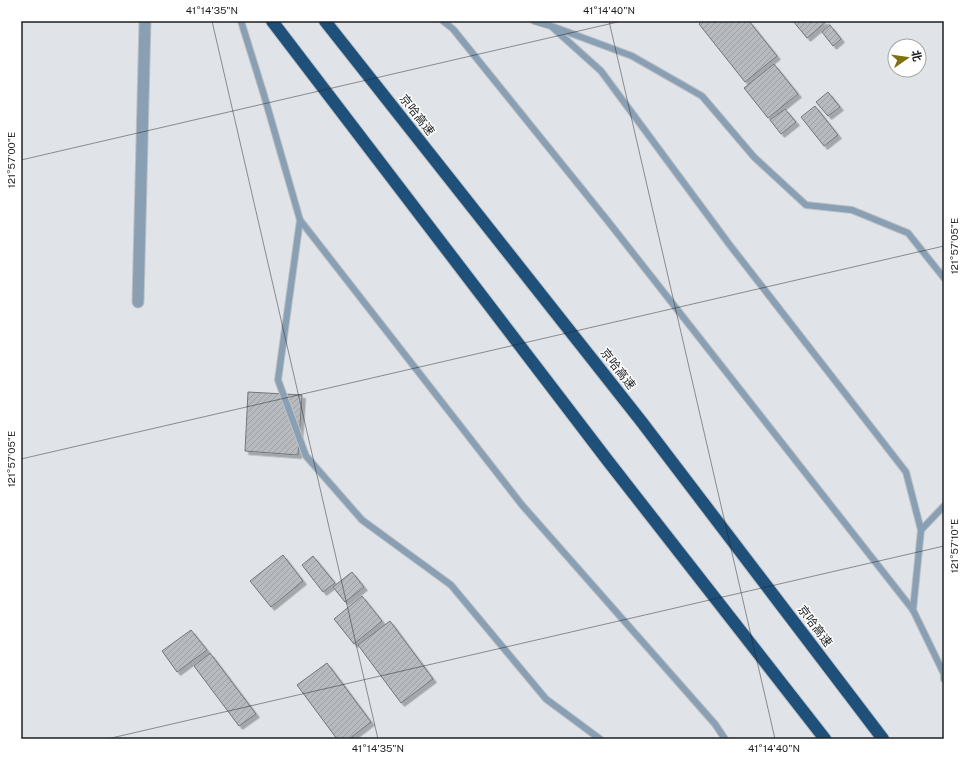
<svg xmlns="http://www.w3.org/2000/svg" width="965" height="760" font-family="'Public Sans','Noto Sans SC',sans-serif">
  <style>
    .building { fill: url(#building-hatch); stroke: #73777b; filter: url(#shadow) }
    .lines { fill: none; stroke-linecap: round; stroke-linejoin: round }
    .service-casing { stroke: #bdc0c4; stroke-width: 8 }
    .minor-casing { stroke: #bdc0c4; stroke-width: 13 }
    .motorway-casing { stroke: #bdc0c4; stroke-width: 14 }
    .service { stroke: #899fb4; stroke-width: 6 }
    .minor { stroke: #899fb4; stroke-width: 11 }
    .motorway { stroke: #1f507a; stroke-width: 12 }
    .ticks { fill: none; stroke: #1c1e1f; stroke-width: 1; stroke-opacity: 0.45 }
    .labels { text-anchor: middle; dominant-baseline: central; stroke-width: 3; stroke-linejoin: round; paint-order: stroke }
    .street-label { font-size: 12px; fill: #1c1e1f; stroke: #fff }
    .neatline { fill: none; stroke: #1c1e1f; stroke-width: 1.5 }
    .ticks-label { font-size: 10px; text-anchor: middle; fill: #1c1e1f }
  </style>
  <defs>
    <pattern id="building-hatch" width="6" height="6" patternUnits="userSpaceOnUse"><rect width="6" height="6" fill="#b7bbbf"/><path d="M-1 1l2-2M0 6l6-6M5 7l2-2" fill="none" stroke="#9da0a4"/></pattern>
    <filter id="shadow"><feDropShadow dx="3.5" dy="3.5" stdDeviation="0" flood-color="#0004"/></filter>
  </defs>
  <rect width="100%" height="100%" fill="#e0e4e8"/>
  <g class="building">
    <polygon points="702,21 749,21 777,56 745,82 699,24"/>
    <polygon points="793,21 827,21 807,38"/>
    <polygon points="830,25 841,39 833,46 822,32"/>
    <polygon points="774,64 798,94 768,118 744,88"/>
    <polygon points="828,92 840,107 828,116 816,102"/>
    <polygon points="815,106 838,135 824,146 801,117"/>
    <polygon points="785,109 796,122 781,134 770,120"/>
    <polygon points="248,392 302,395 298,455 245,451"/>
    <polygon points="283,555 303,581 271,607 250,581"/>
    <polygon points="313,556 335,583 323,592 302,565"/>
    <polygon points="352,572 364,587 345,602 333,587"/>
    <polygon points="362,596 382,621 354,644 334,619"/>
    <polygon points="390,621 433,679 401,703 358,645"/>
    <polygon points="191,630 207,650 177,672 162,651"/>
    <polygon points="210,653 256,714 239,726 194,666"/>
    <polygon points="327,663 371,722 349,739 337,739 297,685"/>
  </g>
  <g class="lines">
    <defs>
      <g id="service">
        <polyline points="241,21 264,95 300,220 522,505 715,724 725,739"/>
        <polyline points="443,21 453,29 607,220 913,610 944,674 944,679"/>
        <polyline points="534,21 551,26 601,71 729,244 906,472 921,530"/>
        <polyline points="554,27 632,56 702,96 754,157 806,205 852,210 908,233 944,278"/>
        <polyline points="300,220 278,380 306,456 362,520 451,585 546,699 600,739"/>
        <polyline points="913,610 921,530 944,506"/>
      </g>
      <polyline id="minor" points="138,302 145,21"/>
      <g id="motorway">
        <polyline points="272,21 608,461 825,739"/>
        <polyline points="325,21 641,421 883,739"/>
      </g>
    </defs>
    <use href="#service" class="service-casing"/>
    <use href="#minor" class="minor-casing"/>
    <use href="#motorway" class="motorway-casing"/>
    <use href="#service" class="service"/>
    <use href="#minor" class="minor"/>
    <use href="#motorway" class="motorway"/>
  </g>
  <path class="ticks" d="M212 21 378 739M609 21 775 739M21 160 622 21M21 459 944 246M107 739 944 546"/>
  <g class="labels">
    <g class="street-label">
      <text transform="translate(417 115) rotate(52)">京哈高速</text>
      <text transform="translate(618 369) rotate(52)">京哈高速</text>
      <text transform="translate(815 626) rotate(53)">京哈高速</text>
    </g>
  </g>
  <rect width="965" height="760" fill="none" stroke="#ffffff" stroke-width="44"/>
  <g transform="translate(907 58) rotate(77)"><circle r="19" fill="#ffffff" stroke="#a4a5a5"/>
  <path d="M0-3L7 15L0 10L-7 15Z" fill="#817010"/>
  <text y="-6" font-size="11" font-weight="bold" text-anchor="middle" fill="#1c1e1f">北</text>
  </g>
  <rect x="22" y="22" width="921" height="716" class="neatline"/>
  <g class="ticks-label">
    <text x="212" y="14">41°14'35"N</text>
    <text x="609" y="14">41°14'40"N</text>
    <text transform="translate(11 160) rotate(-90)" y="4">121°57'00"E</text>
    <text transform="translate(954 246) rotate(-90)" y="4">121°57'05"E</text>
    <text transform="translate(11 459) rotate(-90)" y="4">121°57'05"E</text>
    <text transform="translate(954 546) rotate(-90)" y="4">121°57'10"E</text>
    <text x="378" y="752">41°14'35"N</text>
    <text x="774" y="752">41°14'40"N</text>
  </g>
</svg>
